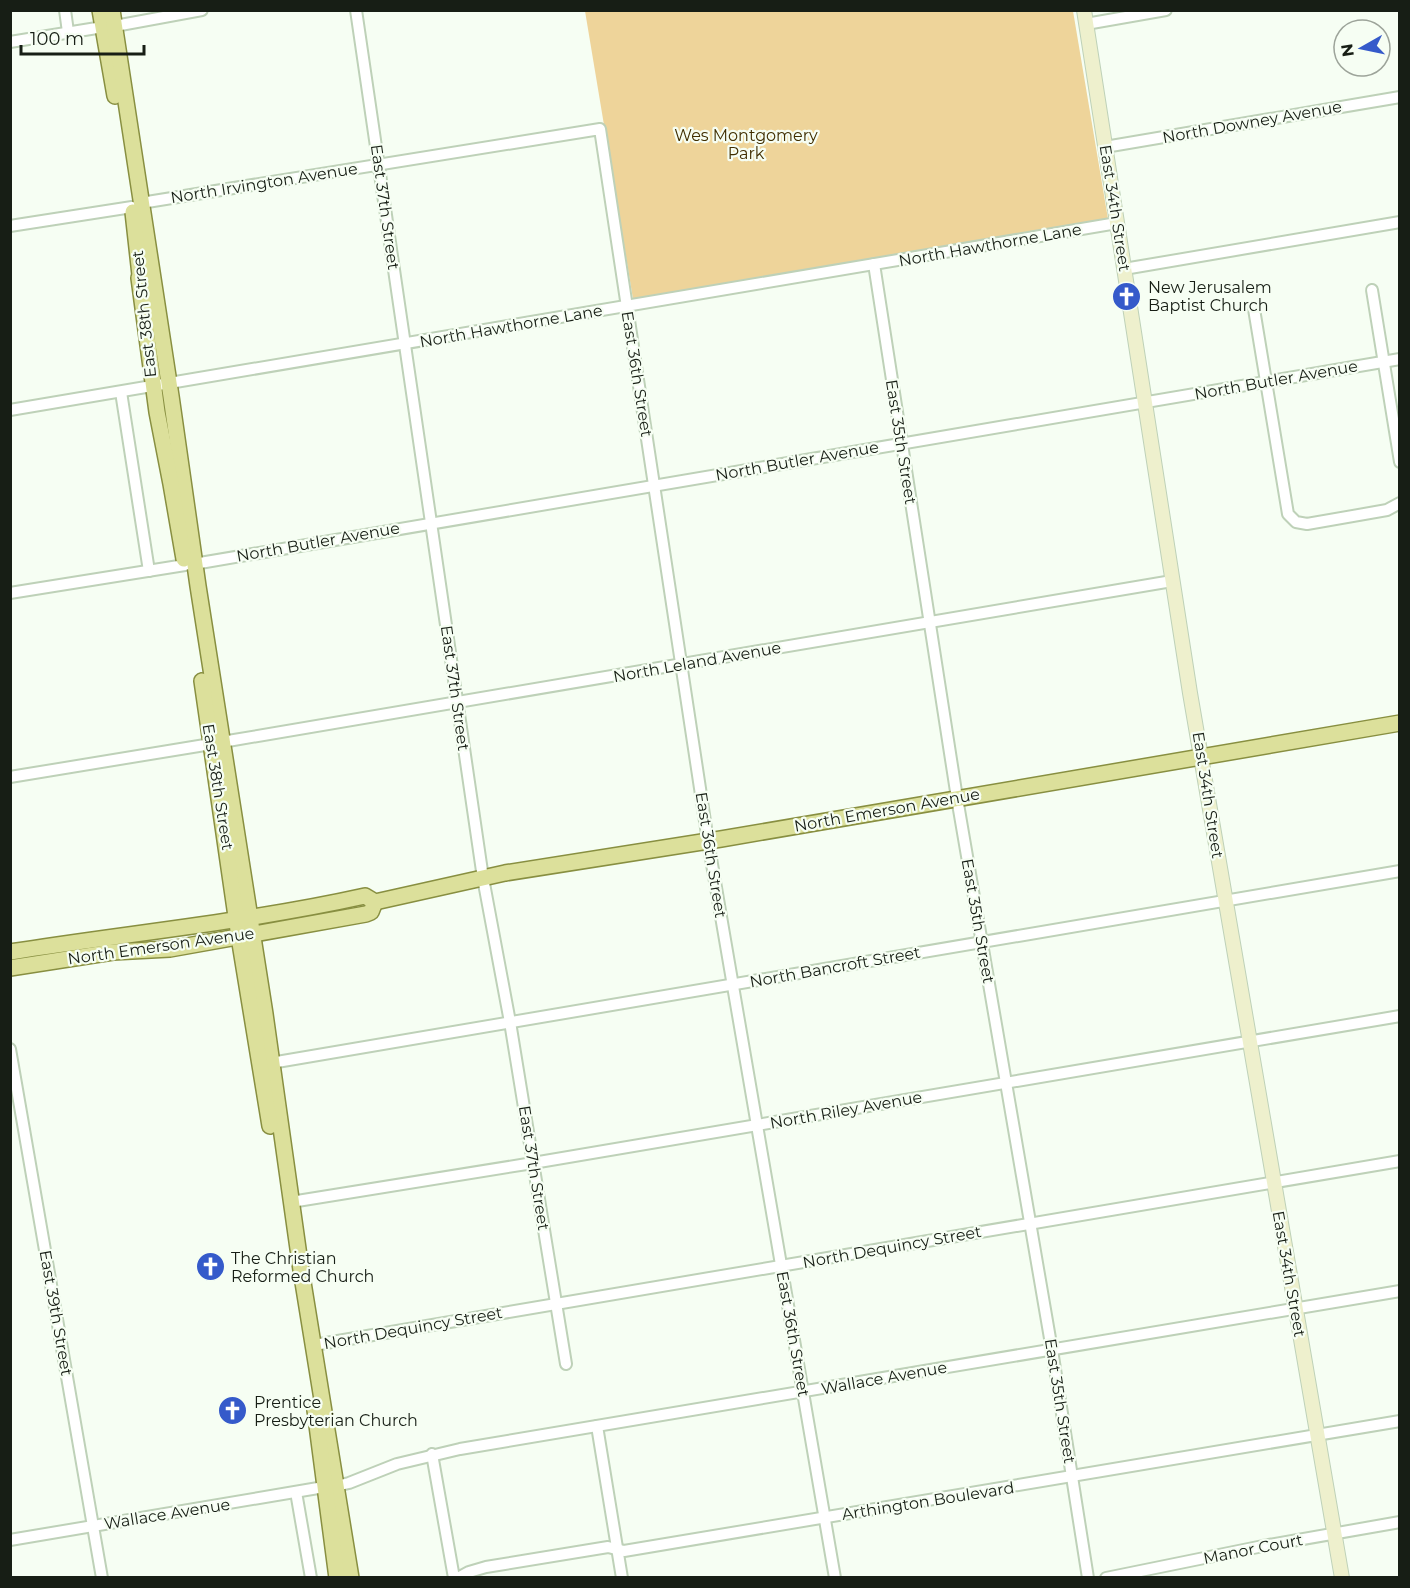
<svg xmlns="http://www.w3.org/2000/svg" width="1410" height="1588" font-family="Montserrat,sans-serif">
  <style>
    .green { fill: #eed49a }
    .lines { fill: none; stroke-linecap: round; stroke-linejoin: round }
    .street-casing { stroke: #bed1b8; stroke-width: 14 }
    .secondary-casing { stroke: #bed1b8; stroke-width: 16 }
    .primary-casing { stroke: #888f41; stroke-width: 18 }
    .street { stroke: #fff; stroke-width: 10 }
    .secondary { stroke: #eef0cd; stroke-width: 14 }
    .primary { stroke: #dce09b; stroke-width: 15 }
    .labels { text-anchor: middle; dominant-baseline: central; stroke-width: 4.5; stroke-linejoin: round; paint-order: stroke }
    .street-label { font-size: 16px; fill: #171e15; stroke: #f6fef3 }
    .park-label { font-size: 16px; fill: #402e00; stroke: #f6fef3 }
    .poi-label { font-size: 16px; fill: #171e15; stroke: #f6fef3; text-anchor: start }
  </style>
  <rect width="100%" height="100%" fill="#f6fef3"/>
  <polygon class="green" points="585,11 1073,11 1108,219 633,299"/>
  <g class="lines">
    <defs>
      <g id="street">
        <polyline points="65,10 68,32"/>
        <polyline points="356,10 483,878 510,1022 566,1364"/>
        <polyline points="1086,24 1166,10"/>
        <polyline points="115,26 202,10"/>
        <polyline points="10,42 103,27"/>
        <polyline points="1105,147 1400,97"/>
        <polyline points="141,203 600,129 708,841 835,1578"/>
        <polyline points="10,226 132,207"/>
        <polyline points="874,264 957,798 1052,1350 1088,1578"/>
        <polyline points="1124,269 1400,222"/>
        <polyline points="1372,290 1400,462"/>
        <polyline points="1254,309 1288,514 1296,522 1307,524 1387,510 1400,503"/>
        <polyline points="121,392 149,571"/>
        <polyline points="10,410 1117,223"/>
        <polyline points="194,564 1400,359"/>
        <polyline points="10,593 185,565"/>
        <polyline points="222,742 1172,581"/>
        <polyline points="10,777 211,744"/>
        <polyline points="10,1049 102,1578"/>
        <polyline points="271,1063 1400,871"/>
        <polyline points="291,1202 533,1163 1400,1016"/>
        <polyline points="314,1345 1400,1161"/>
        <polyline points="597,1426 622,1578"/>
        <polyline points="432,1454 454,1578"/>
        <polyline points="336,1486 349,1483 397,1464 460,1449 1400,1291"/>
        <polyline points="296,1492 311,1578"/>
        <polyline points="10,1540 324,1487"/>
        <polyline points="458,1578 469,1572 486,1567 608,1547 624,1551 1400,1421"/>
        <polyline points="1106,1578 1263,1546 1400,1522"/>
      </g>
      <polyline id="secondary" points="1084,10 1190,693 1342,1578"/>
      <g id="primary">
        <polyline points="100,10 115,96"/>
        <polyline points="112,10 171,396 198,586 265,1014 301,1270 351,1578"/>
        <polyline points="133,212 141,284 141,283"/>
        <polyline points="139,278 157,412 171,484 184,559"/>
        <polyline points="202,681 239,937 270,1126"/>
        <path d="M10 952C129 933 248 922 365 896L375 902 505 873 721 839 1400 723"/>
        <polyline points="10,968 113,952 170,949 366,914 371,912 375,902"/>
        <polyline points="315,1410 337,1578"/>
      </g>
    </defs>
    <use href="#street" class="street-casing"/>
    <use href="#secondary" class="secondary-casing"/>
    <use href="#primary" class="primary-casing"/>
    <use href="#street" class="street"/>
    <use href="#secondary" class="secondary"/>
    <use href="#primary" class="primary"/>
  </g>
  <defs>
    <symbol id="church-disc" viewBox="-11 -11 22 22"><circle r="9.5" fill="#355aca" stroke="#f6fef3"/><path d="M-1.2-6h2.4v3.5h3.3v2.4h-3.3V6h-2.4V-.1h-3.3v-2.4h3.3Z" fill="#fff"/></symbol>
  </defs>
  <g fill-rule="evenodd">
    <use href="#church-disc" x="1110" y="280" width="33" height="33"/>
    <use href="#church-disc" x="194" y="1250" width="33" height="33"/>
    <use href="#church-disc" x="216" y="1394" width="33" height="33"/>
  </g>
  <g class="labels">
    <g class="street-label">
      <text transform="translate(1252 122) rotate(-10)">North Downey Avenue</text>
      <text transform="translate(264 183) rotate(-9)">North Irvington Avenue</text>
      <text transform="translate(385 207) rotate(82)">East 37th Street</text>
      <text transform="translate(1115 208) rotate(81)">East 34th Street</text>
      <text transform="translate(990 245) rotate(-10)">North Hawthorne Lane</text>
      <text transform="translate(144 314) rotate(-96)">East 38th Street</text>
      <text transform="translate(511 326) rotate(-10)">North Hawthorne Lane</text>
      <text transform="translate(637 374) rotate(81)">East 36th Street</text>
      <text transform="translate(1276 380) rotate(-10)">North Butler Avenue</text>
      <text transform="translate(901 442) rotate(81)">East 35th Street</text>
      <text transform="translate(797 461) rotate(-10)">North Butler Avenue</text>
      <text transform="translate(318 542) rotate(-10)">North Butler Avenue</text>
      <text transform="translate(697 662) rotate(-10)">North Leland Avenue</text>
      <text transform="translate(455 688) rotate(82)">East 37th Street</text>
      <text transform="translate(218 787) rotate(81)">East 38th Street</text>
      <text transform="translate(1208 795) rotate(81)">East 34th Street</text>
      <text transform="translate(887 810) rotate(-10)">North Emerson Avenue</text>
      <text transform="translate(711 855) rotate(81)">East 36th Street</text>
      <text transform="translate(978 921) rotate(80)">East 35th Street</text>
      <text transform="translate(161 946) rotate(-8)">North Emerson Avenue</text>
      <text transform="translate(835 967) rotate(-10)">North Bancroft Street</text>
      <text transform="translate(846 1110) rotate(-10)">North Riley Avenue</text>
      <text transform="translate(534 1168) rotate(81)">East 37th Street</text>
      <text transform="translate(892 1247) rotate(-10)">North Dequincy Street</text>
      <text transform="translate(1289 1274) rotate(80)">East 34th Street</text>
      <text transform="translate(56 1313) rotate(80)">East 39th Street</text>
      <text transform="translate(413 1328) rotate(-10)">North Dequincy Street</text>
      <text transform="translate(793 1334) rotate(80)">East 36th Street</text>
      <text transform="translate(884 1378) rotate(-10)">Wallace Avenue</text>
      <text transform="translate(1060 1401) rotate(81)">East 35th Street</text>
      <text transform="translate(928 1501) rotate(-9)">Arthington Boulevard</text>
      <text transform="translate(167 1514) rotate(-9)">Wallace Avenue</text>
      <text transform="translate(1253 1549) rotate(-11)">Manor Court</text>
    </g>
    <g class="park-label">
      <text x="746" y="135">Wes Montgomery<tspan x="746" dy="18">Park</tspan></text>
    </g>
    <g class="poi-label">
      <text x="1148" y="287">New Jerusalem<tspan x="1148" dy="18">Baptist Church</tspan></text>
      <text x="231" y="1258">The Christian<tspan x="231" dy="18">Reformed Church</tspan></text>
      <text x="254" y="1402">Prentice<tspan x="254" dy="18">Presbyterian Church</tspan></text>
    </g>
  </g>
  <rect width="1410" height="1588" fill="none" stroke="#171e15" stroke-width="24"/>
  <g transform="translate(1362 48) rotate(261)"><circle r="28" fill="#f6fef3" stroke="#9da49a" stroke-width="1.5"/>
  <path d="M0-4.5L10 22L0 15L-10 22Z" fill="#355aca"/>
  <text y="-9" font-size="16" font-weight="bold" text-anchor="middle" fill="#171e15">N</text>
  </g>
  <path d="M21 45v9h123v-9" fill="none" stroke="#171e15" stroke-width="3"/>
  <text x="30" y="45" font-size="18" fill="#171e15" stroke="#f6fef3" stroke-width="4.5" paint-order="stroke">100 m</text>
</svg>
